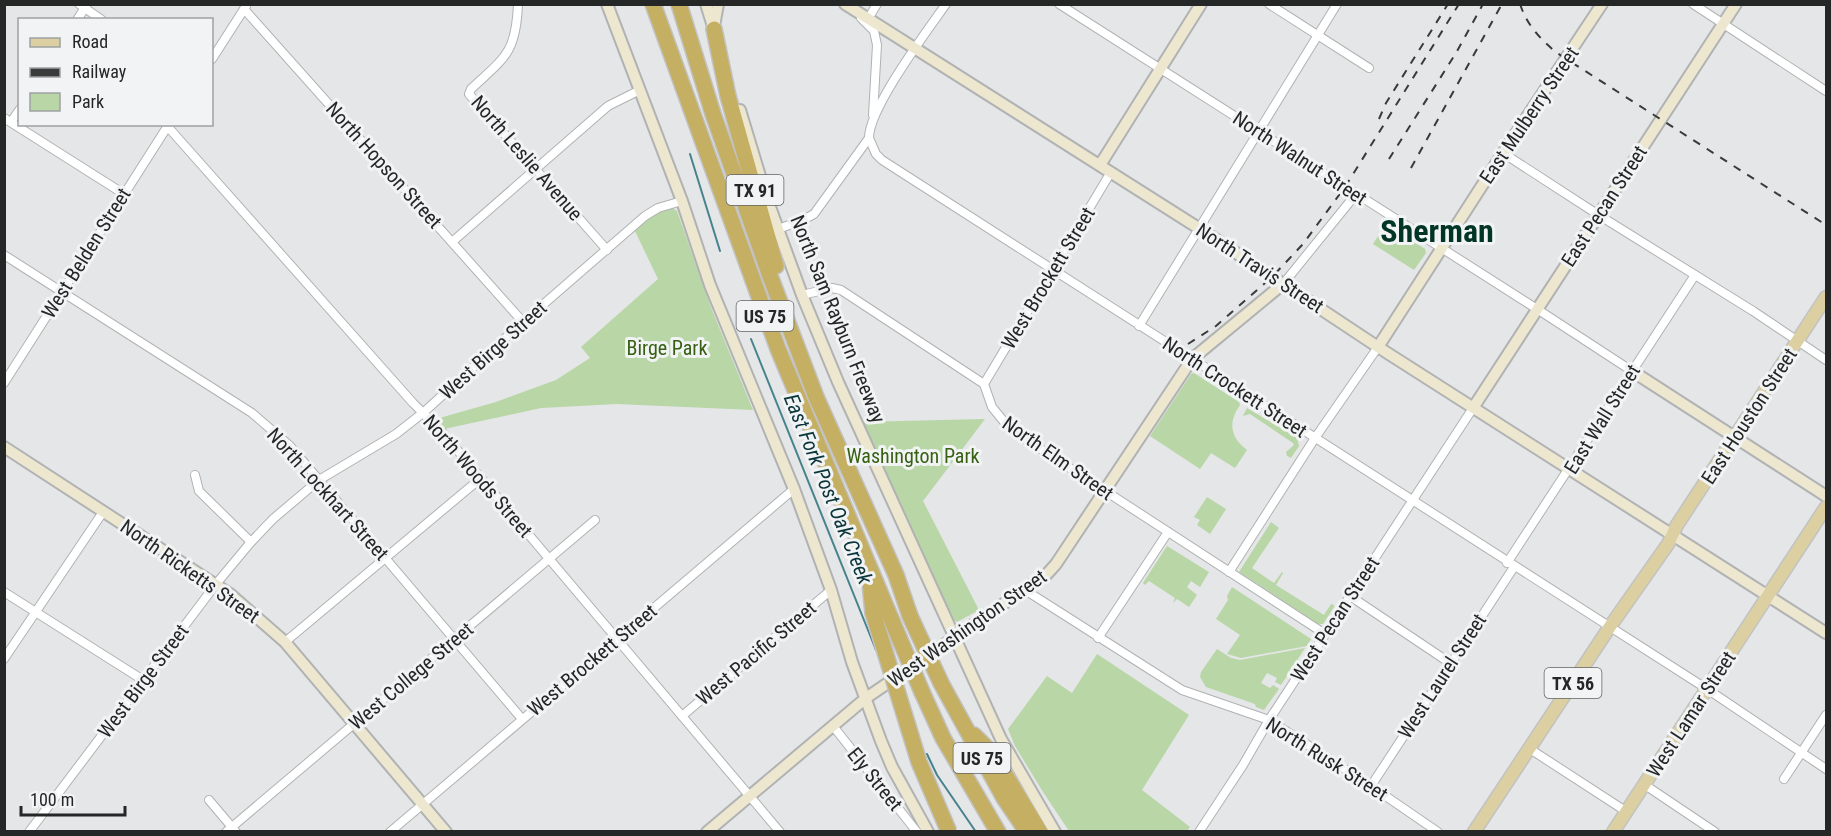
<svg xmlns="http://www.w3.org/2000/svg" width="1831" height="836" font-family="'Roboto Condensed',sans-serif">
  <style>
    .green { fill: #b8d6a6 }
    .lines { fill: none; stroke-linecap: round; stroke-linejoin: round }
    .stream { stroke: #47838c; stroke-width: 2 }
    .street-casing { stroke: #b0b2b3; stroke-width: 10 }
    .secondary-casing { stroke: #b0b2b3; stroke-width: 14 }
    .primary-casing { stroke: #c2c2c2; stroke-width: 15 }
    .highway-casing { stroke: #c2c2c2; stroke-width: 18 }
    .street { stroke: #fff; stroke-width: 8 }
    .secondary { stroke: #eee7d0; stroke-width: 10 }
    .primary { stroke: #dccfa1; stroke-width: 12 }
    .highway { stroke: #c5af62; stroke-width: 15 }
    .rail { stroke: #393a3a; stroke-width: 2; stroke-dasharray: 8 8; stroke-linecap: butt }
    .highway-bridge-casing { stroke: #c2c2c2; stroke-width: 18; stroke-linecap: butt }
    .highway-bridge { stroke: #c5af62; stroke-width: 15 }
    .labels { text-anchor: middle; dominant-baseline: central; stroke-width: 6; stroke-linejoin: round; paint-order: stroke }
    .shield { fill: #f1f3f4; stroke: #626464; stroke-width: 1.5 }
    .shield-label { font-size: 18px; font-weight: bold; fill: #252626 }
    .street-label { font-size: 20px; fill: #252626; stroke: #f1f3f4 }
    .park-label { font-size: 20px; fill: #376012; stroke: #f1f3f4 }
    .water-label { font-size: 21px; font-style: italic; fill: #0a353a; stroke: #f1f3f4 }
    .town-label { font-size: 32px; font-weight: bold; fill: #003526; stroke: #f1f3f4 }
  </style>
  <rect width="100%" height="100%" fill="#e4e6e7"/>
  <g class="green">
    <polygon points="671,207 677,211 712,310 753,410 617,404 541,408 444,429 436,419 496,402 556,380 590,358 581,347 658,279 634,229 645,219"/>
    <polygon points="1386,224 1425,249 1426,253 1414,270 1373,244"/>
    <path d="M1194 373 1239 402 1240 405C1228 422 1230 437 1247 450L1235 468 1211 453 1200 469 1150 436 1191 374Z"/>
    <polygon points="1247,408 1297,438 1299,446 1291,458 1287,456 1286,452 1294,445 1293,443 1250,414 1243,416"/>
    <polygon points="985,419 923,501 979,610 957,622 950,617 859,422"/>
    <polygon points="1207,497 1226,509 1210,534 1197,525 1200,520 1194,517"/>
    <polygon points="1271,522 1279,528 1252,568 1274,583 1282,572 1283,573 1276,585 1324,615 1331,604 1334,605 1334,607 1323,624 1318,624 1239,572"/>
    <polygon points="1167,546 1209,572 1200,587 1191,581 1187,587 1197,595 1189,607 1177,599 1173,603 1175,598 1149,581 1145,585 1143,583"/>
    <polygon points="1232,587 1311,639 1307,646 1241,658 1227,654 1240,635 1216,619 1228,600 1227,596"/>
    <polygon points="1305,648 1281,685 1275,682 1277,678 1267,673 1261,683 1270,688 1273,685 1279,689 1264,710 1256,707 1255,704 1206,687 1200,677 1201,672 1217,649 1231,658 1240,660"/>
    <polygon points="1097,654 1189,715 1142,790 1190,827 1187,831 1069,831 1043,792 1015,746 1008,729 1047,676 1072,693"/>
  </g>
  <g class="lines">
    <g class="stream">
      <polyline points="690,154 720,251"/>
      <polyline points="751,339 876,650"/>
      <polyline points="927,754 937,775 976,832"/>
    </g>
    <defs>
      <g id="street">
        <polyline points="79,4 102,20"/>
        <path d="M518 4C516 54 504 58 471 89L469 94 607 250"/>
        <polyline points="1059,4 1537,309 1632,371"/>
        <polyline points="1269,4 1369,68"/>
        <polyline points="1693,4 1826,91"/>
        <polyline points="244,9 523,322"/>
        <polyline points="861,18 874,31 877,45 873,115"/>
        <polyline points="868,19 877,4"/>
        <polyline points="77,20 86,6"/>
        <polyline points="212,59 246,6"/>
        <polyline points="4,118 124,194"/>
        <polyline points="11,122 20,109"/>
        <polyline points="168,127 413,403 442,432 780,832"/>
        <polyline points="869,138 876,154 882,160 1707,689 1826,769"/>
        <polyline points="1503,153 1597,214 1753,311 1826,360"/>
        <path d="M778 229 803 220 814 214 869 138C869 108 927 31 946 4"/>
        <polyline points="452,242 608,106 640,90"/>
        <polyline points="4,255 252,413 290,446 522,719"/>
        <polyline points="1284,283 1356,194"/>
        <polyline points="802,295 832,288 841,290 984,384 992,407 1010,429 1325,634"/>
        <polyline points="1139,326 1337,4"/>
        <polyline points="4,383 169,124"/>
        <polyline points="984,384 1111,172"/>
        <polyline points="195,475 199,491 251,542"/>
        <polyline points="1507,563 1695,275"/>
        <polyline points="1229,572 1315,438 1378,347"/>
        <polyline points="1025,590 1182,690 1269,720 1371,786 1438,832"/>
        <polyline points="4,592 143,680"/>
        <polyline points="1350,596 1450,663"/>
        <polyline points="1098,638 1168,532"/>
        <polyline points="285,642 481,478"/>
        <polyline points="4,659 103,512"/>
        <polyline points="682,716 831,590"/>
        <polyline points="833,726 917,832"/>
        <polyline points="1530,749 1627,812"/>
        <polyline points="1784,779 1826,715"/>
        <polyline points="1645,785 1715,832"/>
        <polyline points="1371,786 1514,567"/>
        <polyline points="209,800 236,832"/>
        <polyline points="29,832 216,584 251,542 273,519 319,480 396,434 424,412 523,322 645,216 658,208 682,201"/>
        <polyline points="226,832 595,520"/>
        <polyline points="390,832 794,489"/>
        <polyline points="1199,832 1243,765 1269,720 1473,408"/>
      </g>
      <g id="secondary">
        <polyline points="607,4 682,201 710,285 794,489 831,590 852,662 881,741 892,767 928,832"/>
        <polyline points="706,4 716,36"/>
        <polyline points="845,4 1200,229 1378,347 1826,633"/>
        <polyline points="714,26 718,4"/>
        <polyline points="740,110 766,196 802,295 838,382 1001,739 1055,832"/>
        <polyline points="1100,165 1201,4"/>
        <polyline points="1378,347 1503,153 1602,4"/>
        <polyline points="1632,371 1826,496"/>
        <polyline points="1473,408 1736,4"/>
        <polyline points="4,447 230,594 285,642 446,832"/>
        <polyline points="707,832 866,698 1047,574 1056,564 1192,359 1284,283"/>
      </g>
      <g id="primary">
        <polyline points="1474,832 1609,628 1668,544 1677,525 1826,297"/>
        <polyline points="1613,832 1826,507"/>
      </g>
      <g id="highway">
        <polyline points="653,4 778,349 892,621"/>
        <polyline points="679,4 713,114 770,276 816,397 896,575 910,616"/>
        <polyline points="714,29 728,96 776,266"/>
        <polyline points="870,582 873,613 878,629"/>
        <polyline points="941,683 1004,798 1027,832"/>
        <polyline points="922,692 943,738 998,832"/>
        <polyline points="974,735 992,753 1040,832"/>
      </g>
    </defs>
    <use href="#street" class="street-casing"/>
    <use href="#secondary" class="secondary-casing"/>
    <use href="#primary" class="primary-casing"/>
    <use href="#highway" class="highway-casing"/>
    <use href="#street" class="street"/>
    <use href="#secondary" class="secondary"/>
    <use href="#primary" class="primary"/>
    <use href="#highway" class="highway"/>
    <g class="rail">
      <path d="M1520 4C1527 25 1540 39 1557 53L1826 225"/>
      <polyline points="1379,119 1386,103 1448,4"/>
      <polyline points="1389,159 1456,53 1483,4"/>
      <polyline points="1411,168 1502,4"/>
      <polyline points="1188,344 1216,326 1273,276 1303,244 1345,187 1459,4"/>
    </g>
    <defs>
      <g id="highway-bridge">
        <polyline points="910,616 941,683"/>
        <polyline points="892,621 922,692"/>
        <polyline points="878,629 919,762 949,832"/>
      </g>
    </defs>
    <use href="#highway-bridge" class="highway-bridge-casing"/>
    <use href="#highway-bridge" class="highway-bridge"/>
  </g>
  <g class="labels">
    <g class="shield">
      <rect x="726.5" y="175" width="57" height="30" rx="4.5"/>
      <rect x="736.5" y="301" width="57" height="30" rx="4.5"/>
      <rect x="1544.5" y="668" width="57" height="30" rx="4.5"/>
      <rect x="953.5" y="743" width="57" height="30" rx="4.5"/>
    </g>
    <g class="shield-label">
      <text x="755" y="190">TX 91</text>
      <text x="765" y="316">US 75</text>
      <text x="1573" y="683">TX 56</text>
      <text x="982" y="758">US 75</text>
    </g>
    <g class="street-label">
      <text transform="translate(1529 115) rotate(-56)">East Mulberry Street</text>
      <text transform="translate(527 158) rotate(49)">North Leslie Avenue</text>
      <text transform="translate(1300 158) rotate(33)">North Walnut Street</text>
      <text transform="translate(384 165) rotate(48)">North Hopson Street</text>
      <text transform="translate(1604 206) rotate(-57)">East Pecan Street</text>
      <text transform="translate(86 253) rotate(-58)">West Belden Street</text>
      <text transform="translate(1260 268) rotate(33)">North Travis Street</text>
      <text transform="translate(1048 278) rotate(-59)">West Brockett Street</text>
      <text transform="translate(838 319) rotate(68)">North Sam Rayburn Freeway</text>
      <text transform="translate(493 350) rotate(-42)">West Birge Street</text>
      <text transform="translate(1235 387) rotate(33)">North Crockett Street</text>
      <text transform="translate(1749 416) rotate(-57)">East Houston Street</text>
      <text transform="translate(1602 419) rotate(-58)">East Wall Street</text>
      <text transform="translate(1058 458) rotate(35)">North Elm Street</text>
      <text transform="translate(478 476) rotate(49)">North Woods Street</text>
      <text transform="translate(328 494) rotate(48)">North Lockhart Street</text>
      <text transform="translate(190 571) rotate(35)">North Ricketts Street</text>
      <text transform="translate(1335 619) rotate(-57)">West Pecan Street</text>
      <text transform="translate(967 628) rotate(-35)">West Washington Street</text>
      <text transform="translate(756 653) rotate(-40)">West Pacific Street</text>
      <text transform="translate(592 660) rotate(-40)">West Brockett Street</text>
      <text transform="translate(411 676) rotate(-40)">West College Street</text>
      <text transform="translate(1442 676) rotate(-57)">West Laurel Street</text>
      <text transform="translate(143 681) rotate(-53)">West Birge Street</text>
      <text transform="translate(1691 714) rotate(-57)">West Lamar Street</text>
      <text transform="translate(1327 759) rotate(32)">North Rusk Street</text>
      <text transform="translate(875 779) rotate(51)">Ely Street</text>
    </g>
    <g class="park-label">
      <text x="667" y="348">Birge Park</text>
      <text x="913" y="456">Washington Park</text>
    </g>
    <g class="water-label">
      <text transform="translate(828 489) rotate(68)">East Fork Post Oak Creek</text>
    </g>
    <g class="town-label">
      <text x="1437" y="231">Sherman</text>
    </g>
  </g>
  <rect width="1831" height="836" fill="none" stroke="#252626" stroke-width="12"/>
  <rect x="18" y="18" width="195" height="108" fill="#f1f3f4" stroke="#9fa1a2" stroke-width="1.5"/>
  <rect x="30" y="38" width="30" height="9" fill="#dccfa1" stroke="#9fa1a2" stroke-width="1.5"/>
  <text x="72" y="48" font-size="18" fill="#252626">Road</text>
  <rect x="30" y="68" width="30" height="9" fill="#393a3a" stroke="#9fa1a2" stroke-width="1.5"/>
  <text x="72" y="78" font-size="18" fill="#252626">Railway</text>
  <rect x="30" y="93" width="30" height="18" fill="#b8d6a6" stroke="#9fa1a2" stroke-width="1.5"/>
  <text x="72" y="108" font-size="18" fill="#252626">Park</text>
  <path d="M21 806v9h104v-9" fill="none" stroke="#252626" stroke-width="3"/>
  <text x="30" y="806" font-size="18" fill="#252626" stroke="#f1f3f4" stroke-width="4.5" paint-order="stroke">100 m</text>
</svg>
